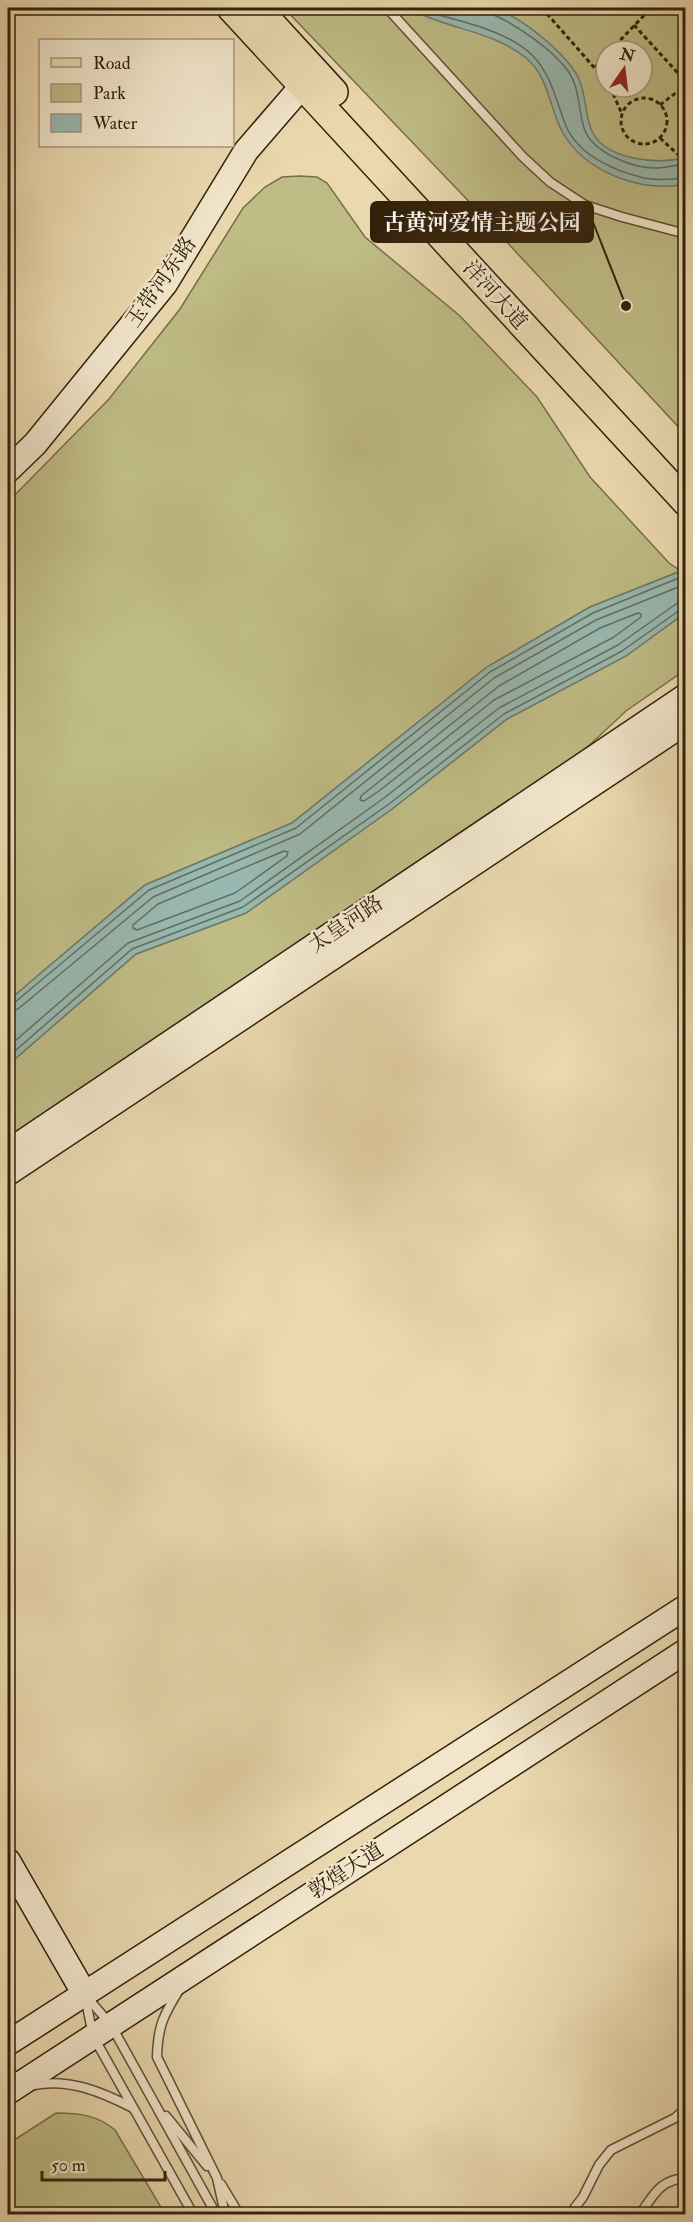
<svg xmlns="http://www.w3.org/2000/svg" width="693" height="2222" font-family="'IM FELL Double Pica','Noto Serif SC',serif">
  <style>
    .green { fill: #bfbc85; stroke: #786e48; stroke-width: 1.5; fill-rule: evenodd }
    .water { fill: #98b9b1; stroke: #6f7c6e; stroke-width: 1.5 }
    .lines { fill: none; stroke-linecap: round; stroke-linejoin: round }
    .shore { stroke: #656d5e; stroke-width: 1.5 }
    .lane-casing { stroke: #604f33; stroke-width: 11 }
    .secondary-casing { stroke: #32210a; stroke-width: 27 }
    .primary-casing { stroke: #32210a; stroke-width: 30 }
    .path { stroke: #32210a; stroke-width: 3; stroke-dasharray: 4.5 3; stroke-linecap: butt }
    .lane { stroke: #f1e6cb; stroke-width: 8 }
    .secondary { stroke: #f1e6cb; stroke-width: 24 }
    .primary { stroke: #ead8af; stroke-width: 27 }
    .labels { text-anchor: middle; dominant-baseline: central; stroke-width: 5; stroke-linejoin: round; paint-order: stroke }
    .street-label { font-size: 21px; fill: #32210a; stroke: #f1e6cb }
    .leader { fill: none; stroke: #32210a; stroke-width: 2 }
    .callout-dot { fill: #32210a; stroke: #f1e6cb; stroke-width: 2 }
    .callout { fill: #32210a; stroke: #32210a; stroke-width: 2 }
    .callout-label { font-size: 22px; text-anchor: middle; font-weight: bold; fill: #fff }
  </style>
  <rect width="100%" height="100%" fill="#ead8af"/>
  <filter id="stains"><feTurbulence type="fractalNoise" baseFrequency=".00333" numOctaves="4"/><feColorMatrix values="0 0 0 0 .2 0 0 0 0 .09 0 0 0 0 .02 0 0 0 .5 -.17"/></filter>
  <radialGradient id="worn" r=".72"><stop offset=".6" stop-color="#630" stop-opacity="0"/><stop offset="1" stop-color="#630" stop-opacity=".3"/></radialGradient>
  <g class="green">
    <path d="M284 8H685V434L478 211ZM606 51H642V87H606Z"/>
    <polygon points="300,176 317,177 327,183 365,237 460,316 537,397 590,477 669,563 681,571 590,607 487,667 292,823 145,885 8,1001 8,502 109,399 180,309 243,208 265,187 282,177"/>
    <polygon points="685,613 685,670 626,711 580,754 8,1142 8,1065 136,954 246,913 392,809 507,719 618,660"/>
    <path d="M56 2113C79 2113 97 2115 115 2130L165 2214H8V2144Z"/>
  </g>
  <g class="water">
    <path d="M408 8C427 7 445 8 464 8 473 8 483 6 491 8 519 14 567 54 579 79 586 95 585 113 591 129 604 161 657 164 685 158V184C642 194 583 171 562 131 549 107 549 77 526 58 492 30 445 29 408 8Z"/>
    <polygon points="685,567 685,613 626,656 507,719 392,809 246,913 136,954 8,1065 8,1001 145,885 292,823 487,667 590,607 681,571"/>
  </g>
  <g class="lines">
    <g class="shore">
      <path d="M420 8 427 12C460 21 509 31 533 56 552 76 556 101 566 126 579 156 615 171 644 178 658 181 672 179 686 178"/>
      <path d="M492 8 494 15C518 26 552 49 568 71 580 88 578 109 584 128 592 153 634 169 658 168 667 167 676 165 686 164"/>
      <polygon points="638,613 641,614 641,617 614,637 494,700 379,791 364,801 360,800 361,796 499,686 600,628"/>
      <polygon points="284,851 288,852 287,856 235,893 137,930 133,928 133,925 158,904"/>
      <polyline points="8,1005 14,1003 149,890 296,828 490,672 593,613 686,575"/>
      <polyline points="8,1012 18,1009 153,897 300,834 494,678 596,620 686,584"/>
      <polyline points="8,1047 128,943 240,901 384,798 499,708 618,645 676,604 686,601"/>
      <polyline points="8,1057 132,949 243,907 389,804 504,714 622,651 680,610 686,609"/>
    </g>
    <defs>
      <g id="lane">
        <polyline points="387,8 523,157 550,182 585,205 622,217 686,234"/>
        <path d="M179 1990C163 2016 158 2026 157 2057L217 2178 225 2214"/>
        <polyline points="85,1996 93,2036 193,2214"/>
        <polyline points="86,1996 111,2025 216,2214"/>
        <path d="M34 2085C69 2078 102 2092 133 2108"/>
        <polyline points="166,2116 207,2166"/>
        <polyline points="221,2184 239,2214"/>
        <polyline points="570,2214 583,2197 599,2165 611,2150 675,2118 686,2108"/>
        <path d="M640 2214C654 2195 659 2180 686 2178"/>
      </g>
      <g id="secondary">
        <polyline points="8,470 35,444 165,284 246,151 303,85"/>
        <polyline points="8,1152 686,696"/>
        <polyline points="8,1173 686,722"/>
        <polyline points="8,1861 84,1993"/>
        <polyline points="8,2043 686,1607"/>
        <polyline points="8,2092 686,1651"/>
      </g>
      <g id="primary">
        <polyline points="231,8 686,502"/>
        <polyline points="257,8 334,92"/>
      </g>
    </defs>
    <use href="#lane" class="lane-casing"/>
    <use href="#secondary" class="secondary-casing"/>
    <use href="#primary" class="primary-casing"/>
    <g class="path">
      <polyline points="542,8 606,81"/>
      <polyline points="634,25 686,82"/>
      <polyline points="610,51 651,8"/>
      <polyline points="595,67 606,55"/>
      <polyline points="610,87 622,114"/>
      <circle cx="644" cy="121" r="23"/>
      <polyline points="660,105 686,85"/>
      <polyline points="660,138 686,162"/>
    </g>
    <use href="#lane" class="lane"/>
    <use href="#secondary" class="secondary"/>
    <use href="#primary" class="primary"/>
  </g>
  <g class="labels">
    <g class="street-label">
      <text transform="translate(161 282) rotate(-55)">玉带河东路</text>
      <text transform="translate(495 295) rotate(48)">洋河大道</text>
      <text transform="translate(346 924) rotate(-34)">太皇河路</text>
      <text transform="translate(346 1871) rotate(-33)">敦煌大道</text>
    </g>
  </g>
  <path class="leader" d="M626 306L593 222"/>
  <circle class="callout-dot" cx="626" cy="306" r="6"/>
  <rect class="callout" x="371" y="202" width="222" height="40" rx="6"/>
  <g class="callout-label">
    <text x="482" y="230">古黄河爱情主题公园</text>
  </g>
  <rect width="693" height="2222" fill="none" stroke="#ead8af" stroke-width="30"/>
  <rect x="9" y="9" width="675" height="2204" fill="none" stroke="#32210a" stroke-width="3"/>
  <rect x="15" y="15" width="663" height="2192" fill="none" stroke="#32210a" stroke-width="1.5"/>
  <rect x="39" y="39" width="195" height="108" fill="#f1e6cb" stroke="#a5977e" stroke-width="1.5"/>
  <rect x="51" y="58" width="30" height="9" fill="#ead8af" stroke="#a5977e" stroke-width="1.5"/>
  <text x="93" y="69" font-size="18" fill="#32210a">Road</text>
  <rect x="51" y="84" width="30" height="18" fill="#bfbc85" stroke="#a5977e" stroke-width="1.5"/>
  <text x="93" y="99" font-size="18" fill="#32210a">Park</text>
  <rect x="51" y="114" width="30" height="18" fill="#98b9b1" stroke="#a5977e" stroke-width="1.5"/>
  <text x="93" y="129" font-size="18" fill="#32210a">Water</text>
  <g transform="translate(624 69) rotate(14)"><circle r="28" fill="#f1e6cb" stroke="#a5977e" stroke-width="1.5"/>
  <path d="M0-4.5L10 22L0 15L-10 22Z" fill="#8f2418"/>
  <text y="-9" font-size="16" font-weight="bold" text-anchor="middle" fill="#32210a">N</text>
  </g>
  <path d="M42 2171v9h123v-9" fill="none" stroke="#32210a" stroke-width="3"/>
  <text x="51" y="2171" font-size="18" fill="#32210a" stroke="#f1e6cb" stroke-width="4.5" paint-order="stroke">50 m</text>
  <rect width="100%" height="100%" filter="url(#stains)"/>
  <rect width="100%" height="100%" fill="url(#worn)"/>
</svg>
